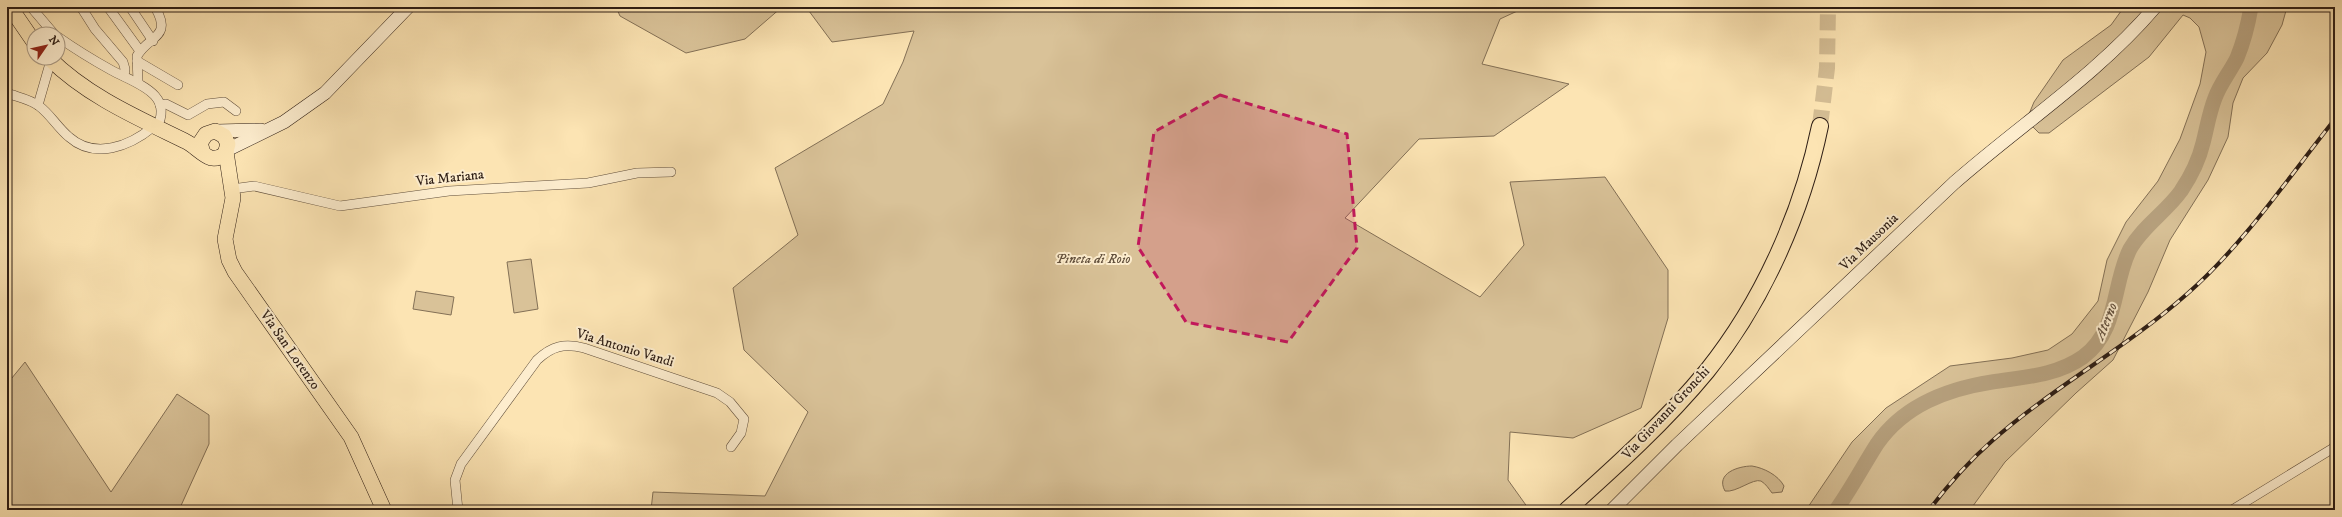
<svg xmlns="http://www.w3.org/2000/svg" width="2342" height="517" font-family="'IM FELL DW Pica',serif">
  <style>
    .green { fill: #d9c298; stroke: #837056 }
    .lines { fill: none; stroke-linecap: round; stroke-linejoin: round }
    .river { stroke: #b6a07d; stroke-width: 15 }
    .trunk-tunnel { stroke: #d3bc93; stroke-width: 16; stroke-dasharray: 16 8; stroke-linecap: butt }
    .minor-casing { stroke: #614f3c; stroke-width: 10 }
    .secondary-casing { stroke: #2d1d14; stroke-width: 14 }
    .primary-casing { stroke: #2d1d14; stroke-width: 16 }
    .trunk-casing { stroke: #2d1d14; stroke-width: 18 }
    .minor { stroke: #fdedce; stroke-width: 9 }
    .secondary { stroke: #fdedce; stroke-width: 13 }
    .primary { stroke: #fce4b3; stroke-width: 15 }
    .trunk { stroke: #fce4b3; stroke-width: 16 }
    .rail-casing { stroke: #2d1d14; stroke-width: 4 }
    .rail { stroke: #fdedce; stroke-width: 2.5; stroke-dasharray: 8; stroke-linecap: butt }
    .marked { fill: #c2185b; fill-opacity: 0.2; stroke: #c2185b; stroke-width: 3; stroke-dasharray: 8 5; stroke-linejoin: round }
    .labels { text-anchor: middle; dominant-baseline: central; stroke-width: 4; stroke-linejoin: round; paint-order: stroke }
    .street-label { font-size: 14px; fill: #2d1d14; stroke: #fdedce }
    .park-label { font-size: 14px; font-style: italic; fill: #614f3c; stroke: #fdedce }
    .water-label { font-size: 15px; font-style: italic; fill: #64513e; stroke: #fdedce }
  </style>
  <rect width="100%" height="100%" fill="#fce4b3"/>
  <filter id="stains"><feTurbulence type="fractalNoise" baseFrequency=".005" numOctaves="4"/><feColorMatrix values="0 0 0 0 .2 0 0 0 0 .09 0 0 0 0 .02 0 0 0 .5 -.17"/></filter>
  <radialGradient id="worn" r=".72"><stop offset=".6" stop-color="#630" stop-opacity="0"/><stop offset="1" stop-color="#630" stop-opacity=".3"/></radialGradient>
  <g class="green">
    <polygon points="616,7 782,7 745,39 686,53 620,16"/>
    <polygon points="806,7 1526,7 1500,19 1482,64 1569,84 1494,136 1419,139 1345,218 1480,297 1524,245 1510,182 1605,177 1668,270 1668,318 1641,408 1573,438 1510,432 1508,480 1528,508 1526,510 651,510 653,492 765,496 808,412 744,350 733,288 798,235 775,168 883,104 903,62 914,31 832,42"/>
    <polygon points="2124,7 2287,7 2282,25 2267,53 2243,78 2233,103 2228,137 2208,180 2170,240 2148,292 2113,360 2076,393 2005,462 1970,510 1806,510 1852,442 1886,408 1950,366 2012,358 2048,350 2072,334 2098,301 2107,260 2126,222 2158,181 2180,139 2200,84 2206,52 2199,27 2190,18 2183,15 2149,57 2049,133 2039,133 2033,127 2029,114 2034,102 2063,60 2111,25"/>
    <polygon points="531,259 538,309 514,313 507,262"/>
    <polygon points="416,291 454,297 451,315 413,309"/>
    <polygon points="25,362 111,492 177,394 209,415 209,444 179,510 7,510 7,384"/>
    <path d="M1752 466C1764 468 1778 475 1784 486L1782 492 1772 493C1769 489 1766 484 1761 481 1753 478 1736 493 1725 491 1715 473 1739 466 1752 466Z"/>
  </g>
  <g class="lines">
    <path class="river" d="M1836 510C1851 489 1863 466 1877 444 1904 405 1947 389 1992 382 2023 377 2056 376 2083 357 2119 331 2112 284 2130 249 2143 226 2166 212 2181 191 2191 176 2199 160 2203 143 2207 128 2209 113 2215 98 2220 84 2230 72 2237 58 2244 41 2248 25 2251 7"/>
    <polyline class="trunk-tunnel" points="1820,126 1827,68 1828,7"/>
    <defs>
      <g id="minor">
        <polyline points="31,7 54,34"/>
        <polyline points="81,7 95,29 123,62 125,69 124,76"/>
        <polyline points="108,7 140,51"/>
        <polyline points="130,7 153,41"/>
        <path d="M58 37C75 49 93 60 111 70 134 83 176 93 156 129"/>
        <polyline points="137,61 178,85"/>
        <path d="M138 82 137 56C149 35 173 38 155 7"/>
        <path d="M7 93C17 97 30 99 39 106 50 114 58 128 69 137 95 160 130 146 153 127"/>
        <polyline points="38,105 51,60"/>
        <polyline points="160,105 166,104 188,115 207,104 224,102 236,111"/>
        <polyline points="232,189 254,186 340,206 449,191 588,183 637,173 671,172"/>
        <path d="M458 510 455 480 461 464 537 360C552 346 564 343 584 348L717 393 730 402 744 419 741 433 731 447"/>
        <polyline points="2232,510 2335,447"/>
      </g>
      <g id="secondary">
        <polyline points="217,131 261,130"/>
        <polyline points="227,150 284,122 325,93 408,7"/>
        <path d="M1612 510 1677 445 1954 183C2021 124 2097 75 2155 7"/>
      </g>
      <g id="primary">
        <polyline points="10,7 34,42"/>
        <path d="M49 58C87 96 138 118 185 141 194 145 202 155 211 158 216 159 221 157 225 154L228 144 224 136 215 131 206 134 200 143 203 153"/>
        <polyline points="226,152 233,198 225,239 229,260 235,272 351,437 384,510"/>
      </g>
      <path id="trunk" d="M1567 510C1616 466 1665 422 1707 371 1763 301 1802 213 1820 126"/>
    </defs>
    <use href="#minor" class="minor-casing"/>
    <use href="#secondary" class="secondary-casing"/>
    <use href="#primary" class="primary-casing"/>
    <use href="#trunk" class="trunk-casing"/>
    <use href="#minor" class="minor"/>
    <use href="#secondary" class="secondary"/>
    <use href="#primary" class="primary"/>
    <use href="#trunk" class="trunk"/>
    <defs>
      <path id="rail" d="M1929 510C1948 485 1968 462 1992 441 2053 387 2126 348 2187 294 2244 244 2288 178 2335 119"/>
    </defs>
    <use href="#rail" class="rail-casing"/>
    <use href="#rail" class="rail"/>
  </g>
  <path class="marked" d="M1220 95 1347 134 1357 248 1288 342 1186 322 1138 247 1154 132Z"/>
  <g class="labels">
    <g class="street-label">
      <text transform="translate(450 178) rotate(-6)">Via Mariana</text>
      <text transform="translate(1869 242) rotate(-44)">Via Mausonia</text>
      <text transform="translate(625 348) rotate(17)">Via Antonio Vandi</text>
      <text transform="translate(290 350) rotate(55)">Via San Lorenzo</text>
      <text transform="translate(1666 413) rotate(-47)">Via Giovanni Gronchi</text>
    </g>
    <g class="park-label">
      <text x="1093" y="259">Pineta di Roio</text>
    </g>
    <g class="water-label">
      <text transform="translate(2106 321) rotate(-68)">Aterno</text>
    </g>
  </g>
  <rect width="2342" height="517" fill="none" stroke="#fce4b3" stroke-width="24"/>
  <rect x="8" y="8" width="2326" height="501" fill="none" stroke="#2d1d14" stroke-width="2"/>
  <rect x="12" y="12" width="2318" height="493" fill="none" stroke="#2d1d14"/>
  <g transform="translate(46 46) rotate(56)"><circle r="19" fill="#fdedce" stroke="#aa9a84"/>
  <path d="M0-3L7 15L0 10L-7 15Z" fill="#8f2418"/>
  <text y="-6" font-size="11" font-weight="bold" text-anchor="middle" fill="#2d1d14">N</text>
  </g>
  <rect width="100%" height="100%" filter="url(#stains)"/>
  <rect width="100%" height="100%" fill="url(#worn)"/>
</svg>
